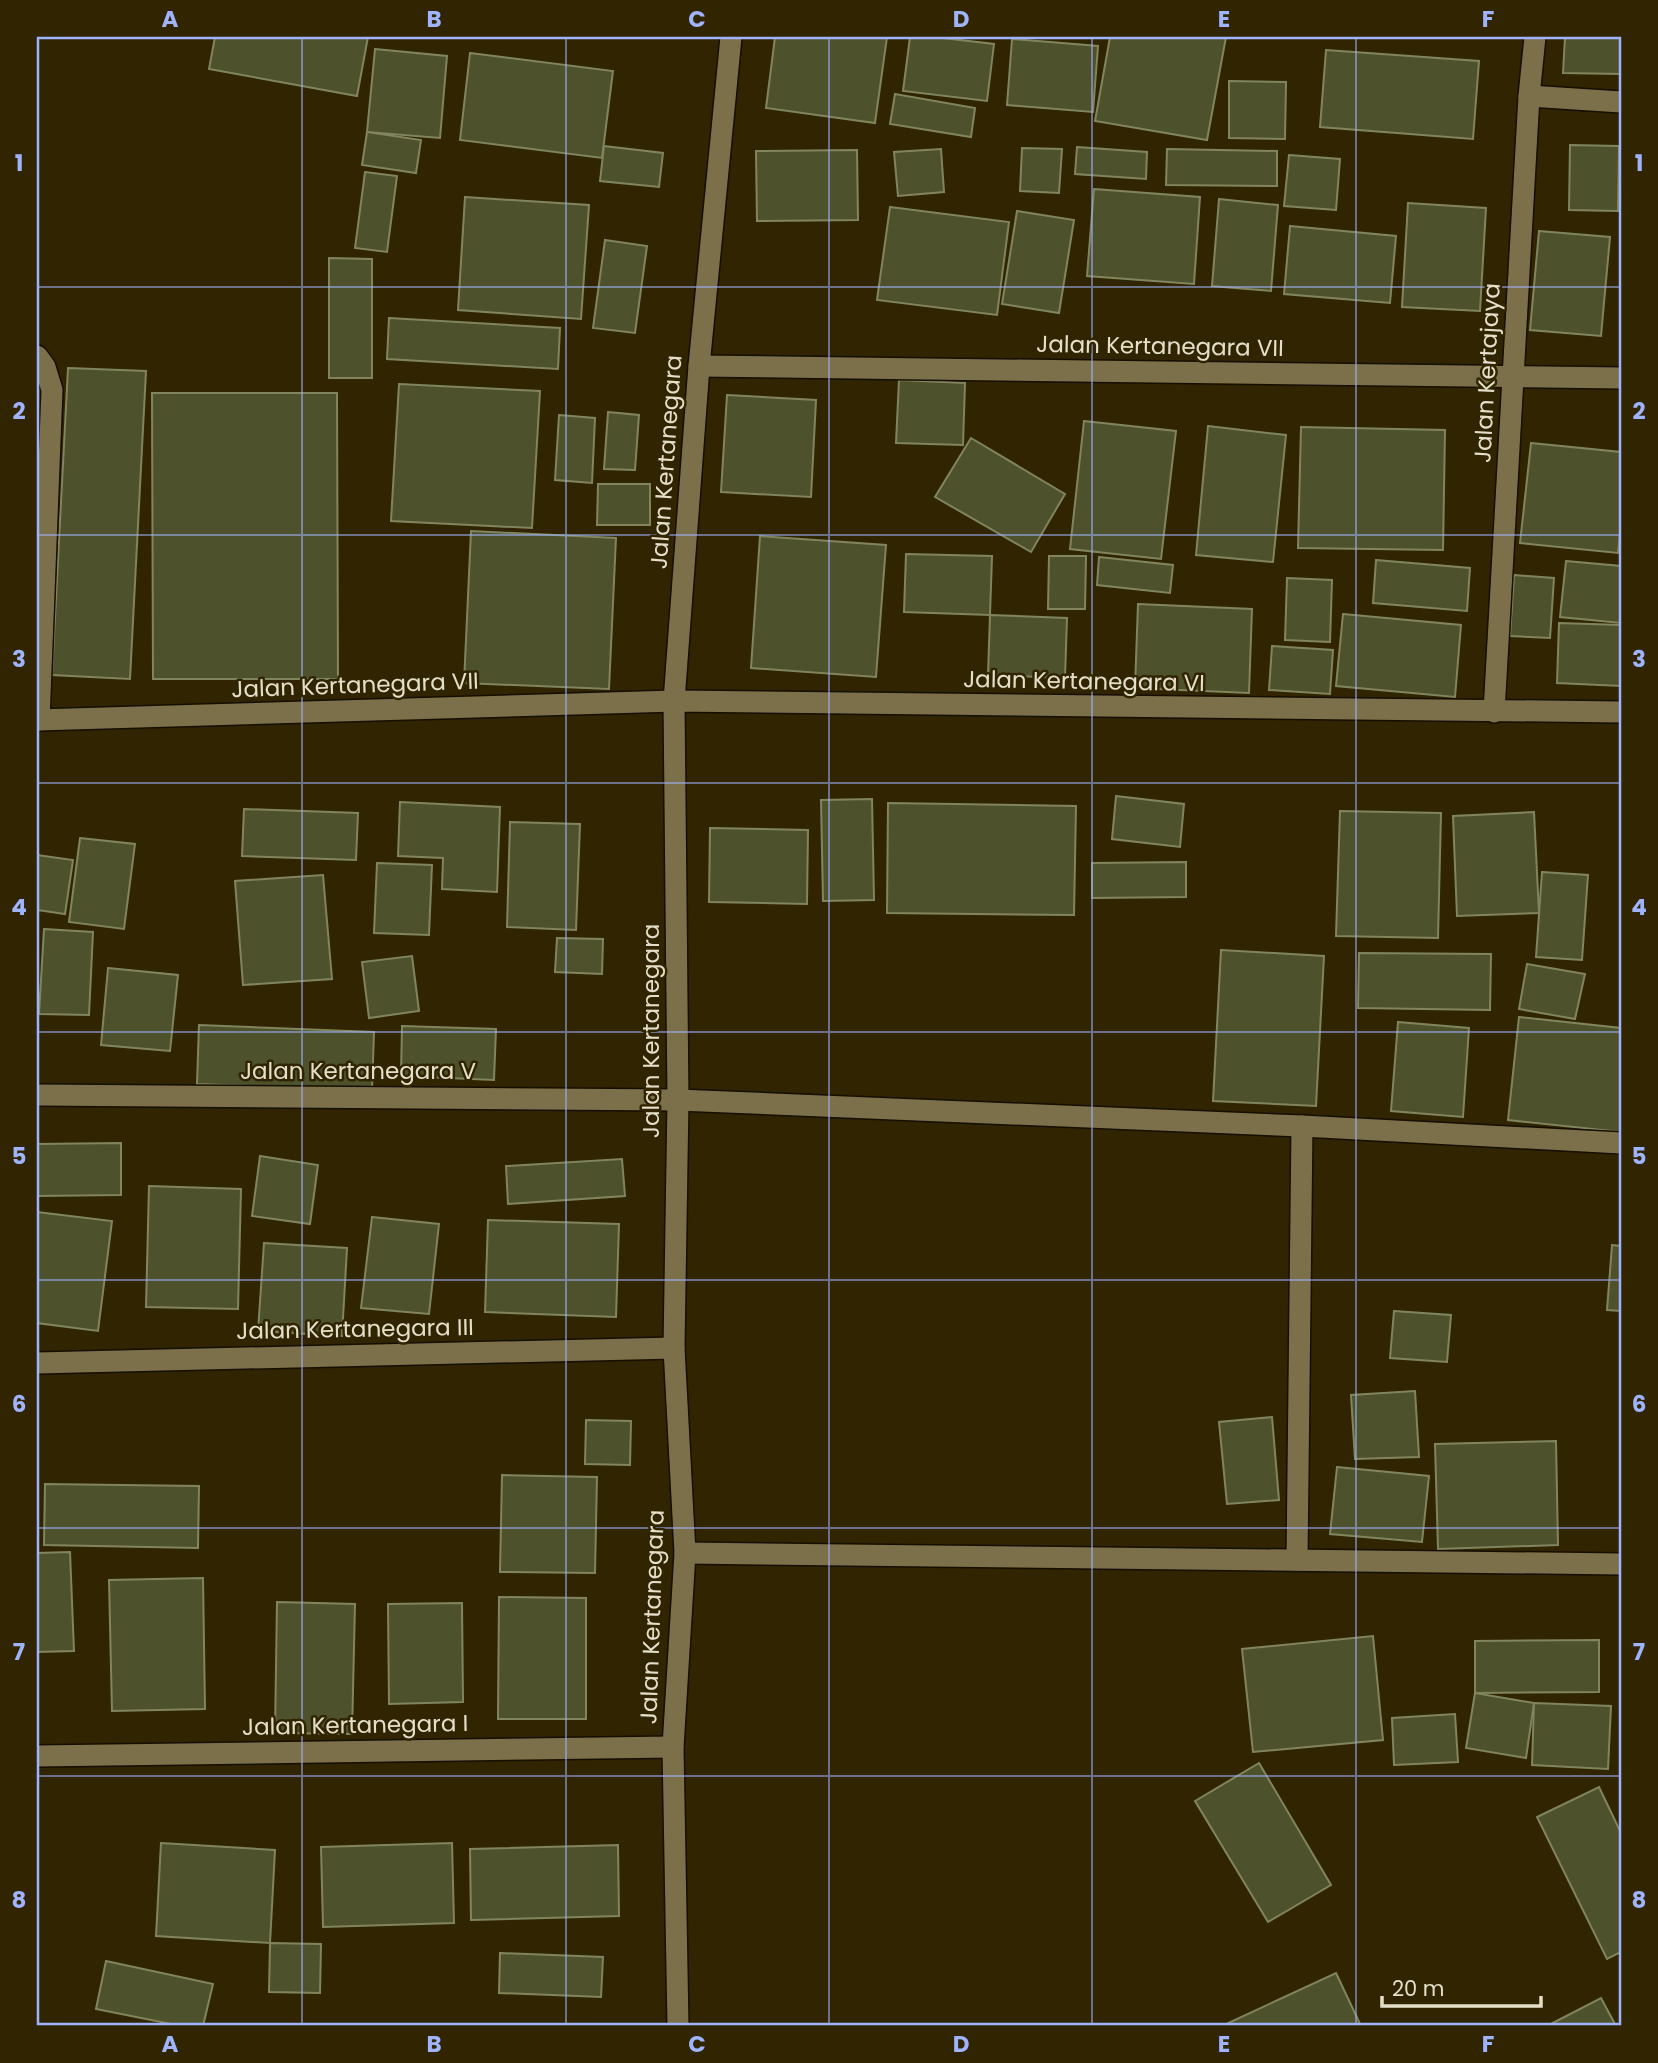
<svg xmlns="http://www.w3.org/2000/svg" width="1658" height="2063" font-family="Poppins,sans-serif">
  <style>
    .building { fill: #4e522c; stroke: #81855e; stroke-width: 2 }
    .lines { fill: none; stroke-linecap: round; stroke-linejoin: round }
    .minor-casing { stroke: #160e00; stroke-width: 24 }
    .minor { stroke: #7c704b; stroke-width: 21 }
    .grid { fill: none; stroke: #a0b3fd; stroke-width: 2; stroke-opacity: 0.55 }
    .labels { text-anchor: middle; dominant-baseline: central; stroke-width: 5; stroke-linejoin: round; paint-order: stroke }
    .street-label { font-size: 23px; fill: #e5dfca; stroke: #302500 }
    .neatline { fill: none; stroke: #a0b3fd; stroke-width: 2.5 }
    .grid-label { font-size: 23px; text-anchor: middle; font-weight: bold; fill: #a0b3fd }
  </style>
  <rect width="100%" height="100%" fill="#302500"/>
  <g class="building">
    <polygon points="215,37 368,37 357,96 209,69"/>
    <polygon points="775,37 887,37 875,123 766,108"/>
    <polygon points="910,37 934,37 994,44 987,101 903,91"/>
    <polygon points="1110,37 1226,37 1207,140 1095,121"/>
    <polygon points="1565,37 1621,37 1621,74 1563,73"/>
    <polygon points="1012,39 1098,46 1093,112 1007,105"/>
    <polygon points="375,49 447,56 440,138 367,132"/>
    <polygon points="1326,50 1479,61 1473,139 1320,127"/>
    <polygon points="470,53 613,71 602,158 460,140"/>
    <polygon points="1229,81 1286,82 1285,139 1229,138"/>
    <polygon points="895,94 975,108 971,137 890,124"/>
    <polygon points="367,132 421,140 416,173 362,165"/>
    <polygon points="1570,145 1619,146 1618,211 1569,210"/>
    <polygon points="604,146 663,153 659,187 600,181"/>
    <polygon points="1077,147 1147,152 1146,179 1075,174"/>
    <polygon points="1022,148 1062,149 1059,193 1020,191"/>
    <polygon points="941,149 944,192 898,196 894,152"/>
    <polygon points="1167,149 1277,151 1277,186 1166,185"/>
    <polygon points="857,150 858,220 757,221 756,151"/>
    <polygon points="1289,155 1340,159 1336,210 1284,206"/>
    <polygon points="365,172 397,176 387,252 355,248"/>
    <polygon points="1094,189 1200,197 1194,284 1087,276"/>
    <polygon points="465,197 589,205 581,319 458,310"/>
    <polygon points="1219,199 1278,205 1271,291 1212,286"/>
    <polygon points="1408,203 1486,208 1480,311 1402,307"/>
    <polygon points="890,207 1009,222 997,315 877,300"/>
    <polygon points="1017,211 1074,220 1059,313 1002,304"/>
    <polygon points="1290,226 1396,236 1390,303 1284,294"/>
    <polygon points="1539,231 1610,237 1601,336 1530,330"/>
    <polygon points="605,240 647,246 635,333 593,328"/>
    <polygon points="329,258 372,259 372,378 329,378"/>
    <polygon points="389,318 560,328 558,369 387,359"/>
    <polygon points="68,368 146,371 130,679 52,675"/>
    <polygon points="899,380 965,383 963,445 896,443"/>
    <polygon points="399,384 540,391 532,528 391,521"/>
    <polygon points="152,393 337,393 338,679 153,679"/>
    <polygon points="727,395 816,400 811,497 721,492"/>
    <polygon points="608,412 639,415 635,470 604,469"/>
    <polygon points="559,415 595,418 592,483 555,480"/>
    <polygon points="1084,421 1176,431 1161,559 1070,549"/>
    <polygon points="1208,426 1286,435 1273,562 1196,555"/>
    <polygon points="1301,427 1445,430 1443,550 1298,548"/>
    <polygon points="971,438 1065,494 1031,552 935,497"/>
    <polygon points="1531,443 1621,452 1621,522 1618,553 1520,543"/>
    <polygon points="598,484 650,484 650,525 597,525"/>
    <polygon points="471,531 616,538 609,689 464,683"/>
    <polygon points="760,536 886,545 876,677 751,668"/>
    <polygon points="906,554 992,556 990,615 904,612"/>
    <polygon points="1049,556 1086,556 1085,609 1048,609"/>
    <polygon points="1099,557 1173,565 1170,593 1097,585"/>
    <polygon points="1376,560 1470,568 1467,611 1373,603"/>
    <polygon points="1566,561 1621,566 1621,623 1560,617"/>
    <polygon points="1514,575 1554,578 1550,638 1510,636"/>
    <polygon points="1287,578 1332,580 1330,642 1285,640"/>
    <polygon points="1138,604 1252,609 1249,693 1135,688"/>
    <polygon points="1343,614 1461,625 1455,697 1336,686"/>
    <polygon points="990,615 1067,618 1065,678 988,675"/>
    <polygon points="1559,623 1621,625 1621,686 1557,683"/>
    <polygon points="1272,646 1333,650 1330,694 1269,690"/>
    <polygon points="1116,796 1184,804 1180,847 1112,839"/>
    <polygon points="872,799 874,900 823,901 821,800"/>
    <polygon points="400,802 500,807 497,892 442,889 443,858 398,856"/>
    <polygon points="888,803 1076,806 1074,915 887,913"/>
    <polygon points="244,809 358,813 356,860 242,856"/>
    <polygon points="1340,811 1441,813 1438,938 1336,936"/>
    <polygon points="1534,812 1539,913 1457,916 1453,816"/>
    <polygon points="510,822 580,824 576,930 507,927"/>
    <polygon points="710,828 808,830 807,904 709,902"/>
    <polygon points="80,838 135,844 124,929 69,922"/>
    <polygon points="37,855 73,860 65,914 37,910"/>
    <polygon points="1186,862 1186,897 1092,898 1092,863"/>
    <polygon points="377,863 432,865 429,935 374,933"/>
    <polygon points="1542,872 1588,875 1582,960 1536,957"/>
    <polygon points="323,875 332,979 243,985 235,881"/>
    <polygon points="44,929 93,932 89,1015 39,1014"/>
    <polygon points="557,938 603,939 602,974 555,972"/>
    <polygon points="1221,950 1324,956 1316,1106 1213,1101"/>
    <polygon points="1359,953 1491,954 1490,1010 1358,1008"/>
    <polygon points="412,956 419,1011 369,1018 362,962"/>
    <polygon points="1527,964 1585,974 1575,1019 1519,1009"/>
    <polygon points="108,968 178,975 170,1051 101,1045"/>
    <polygon points="1519,1017 1621,1028 1621,1132 1508,1120"/>
    <polygon points="1398,1022 1469,1028 1463,1117 1391,1111"/>
    <polygon points="199,1025 374,1032 372,1091 197,1084"/>
    <polygon points="402,1026 496,1029 494,1080 401,1076"/>
    <polygon points="121,1143 121,1195 37,1196 37,1144"/>
    <polygon points="260,1156 318,1165 310,1224 252,1216"/>
    <polygon points="622,1159 625,1196 508,1204 506,1166"/>
    <polygon points="149,1186 241,1189 238,1309 146,1307"/>
    <polygon points="37,1212 112,1221 98,1331 37,1323"/>
    <polygon points="372,1217 439,1224 429,1314 361,1308"/>
    <polygon points="488,1220 619,1224 616,1317 485,1312"/>
    <polygon points="264,1243 347,1248 342,1336 258,1331"/>
    <polygon points="1612,1245 1621,1246 1621,1311 1607,1310"/>
    <polygon points="1394,1311 1451,1315 1447,1362 1390,1358"/>
    <polygon points="1415,1391 1419,1457 1355,1459 1351,1395"/>
    <polygon points="1272,1417 1279,1500 1227,1504 1219,1422"/>
    <polygon points="586,1420 631,1421 630,1465 585,1464"/>
    <polygon points="1556,1441 1558,1545 1438,1549 1435,1444"/>
    <polygon points="1337,1467 1429,1476 1422,1542 1330,1534"/>
    <polygon points="502,1475 597,1477 595,1573 500,1572"/>
    <polygon points="45,1484 199,1486 198,1548 44,1545"/>
    <polygon points="70,1552 74,1651 37,1652 37,1553"/>
    <polygon points="203,1578 205,1709 112,1711 109,1580"/>
    <polygon points="499,1597 586,1598 586,1719 498,1719"/>
    <polygon points="277,1602 355,1604 352,1734 275,1733"/>
    <polygon points="462,1603 463,1702 389,1704 388,1604"/>
    <polygon points="1373,1636 1383,1740 1253,1752 1242,1649"/>
    <polygon points="1599,1640 1599,1692 1475,1693 1475,1641"/>
    <polygon points="1475,1693 1534,1703 1526,1758 1466,1748"/>
    <polygon points="1534,1703 1611,1706 1608,1769 1532,1765"/>
    <polygon points="1455,1714 1458,1762 1394,1765 1392,1718"/>
    <polygon points="1259,1763 1331,1885 1268,1922 1195,1801"/>
    <polygon points="1599,1787 1621,1833 1621,1952 1607,1959 1537,1817"/>
    <polygon points="161,1843 275,1850 270,1943 156,1936"/>
    <polygon points="452,1843 454,1923 323,1927 321,1847"/>
    <polygon points="618,1845 619,1916 471,1920 470,1849"/>
    <polygon points="270,1943 321,1944 320,1993 269,1992"/>
    <polygon points="500,1953 603,1957 601,1997 499,1993"/>
    <polygon points="106,1961 213,1984 203,2026 181,2026 96,2009"/>
    <polygon points="1336,1973 1361,2026 1222,2026"/>
    <polygon points="1601,1998 1616,2026 1547,2026"/>
  </g>
  <g class="lines">
    <defs>
      <g id="minor">
        <polyline points="1529,96 1621,102"/>
        <polyline points="37,356 45,367 52,390 39,720"/>
        <polyline points="699,366 1621,378"/>
        <polyline points="1494,712 1529,96 1535,37"/>
        <polyline points="37,720 674,701 1621,712"/>
        <polyline points="37,1095 678,1100 1302,1126 1621,1143"/>
        <polyline points="37,1363 674,1348"/>
        <polyline points="685,1553 1621,1564"/>
        <polyline points="1297,1560 1302,1126"/>
        <polyline points="37,1756 673,1747"/>
        <polyline points="678,2026 673,1747 685,1553 674,1348 678,1100 674,701 699,366 731,37"/>
      </g>
    </defs>
    <use href="#minor" class="minor-casing"/>
    <use href="#minor" class="minor"/>
  </g>
  <path class="grid" d="M302 37V2026M566 37V2026M829 37V2026M1092 37V2026M1356 37V2026M37 287H1621M37 535H1621M37 783H1621M37 1032H1621M37 1280H1621M37 1528H1621M37 1776H1621"/>
  <g class="labels">
    <g class="street-label">
      <text transform="translate(1160 346) rotate(1)">Jalan Kertanegara VII</text>
      <text transform="translate(1487 373) rotate(-87)">Jalan Kertajaya</text>
      <text transform="translate(666 462) rotate(-86)">Jalan Kertanegara</text>
      <text transform="translate(1084 681) rotate(1)">Jalan Kertanegara VI</text>
      <text transform="translate(355 685) rotate(-2)">Jalan Kertanegara VII</text>
      <text transform="translate(651 1031) rotate(-90)">Jalan Kertanegara</text>
      <text x="358" y="1071">Jalan Kertanegara V</text>
      <text transform="translate(355 1329) rotate(-1)">Jalan Kertanegara III</text>
      <text transform="translate(652 1617) rotate(-88)">Jalan Kertanegara</text>
      <text transform="translate(355 1725) rotate(-1)">Jalan Kertanegara I</text>
    </g>
  </g>
  <rect width="1658" height="2063" fill="none" stroke="#302500" stroke-width="77"/>
  <path d="M1382 1996v10h159v-10" fill="none" stroke="#e5dfca" stroke-width="3.5"/>
  <text x="1392" y="1996" font-size="21" fill="#e5dfca" stroke="#302500" stroke-width="5" paint-order="stroke">20 m</text>
  <rect x="38" y="38" width="1582" height="1986" class="neatline"/>
  <g class="grid-label">
    <text x="170" y="27">A</text>
    <text x="434" y="27">B</text>
    <text x="697" y="27">C</text>
    <text x="961" y="27">D</text>
    <text x="1224" y="27">E</text>
    <text x="1488" y="27">F</text>
    <text x="19" y="171">1</text>
    <text x="1639" y="171">1</text>
    <text x="19" y="419">2</text>
    <text x="1639" y="419">2</text>
    <text x="19" y="667">3</text>
    <text x="1639" y="667">3</text>
    <text x="19" y="915">4</text>
    <text x="1639" y="915">4</text>
    <text x="19" y="1164">5</text>
    <text x="1639" y="1164">5</text>
    <text x="19" y="1412">6</text>
    <text x="1639" y="1412">6</text>
    <text x="19" y="1660">7</text>
    <text x="1639" y="1660">7</text>
    <text x="19" y="1908">8</text>
    <text x="1639" y="1908">8</text>
    <text x="170" y="2052">A</text>
    <text x="434" y="2052">B</text>
    <text x="697" y="2052">C</text>
    <text x="961" y="2052">D</text>
    <text x="1224" y="2052">E</text>
    <text x="1488" y="2052">F</text>
  </g>
</svg>
